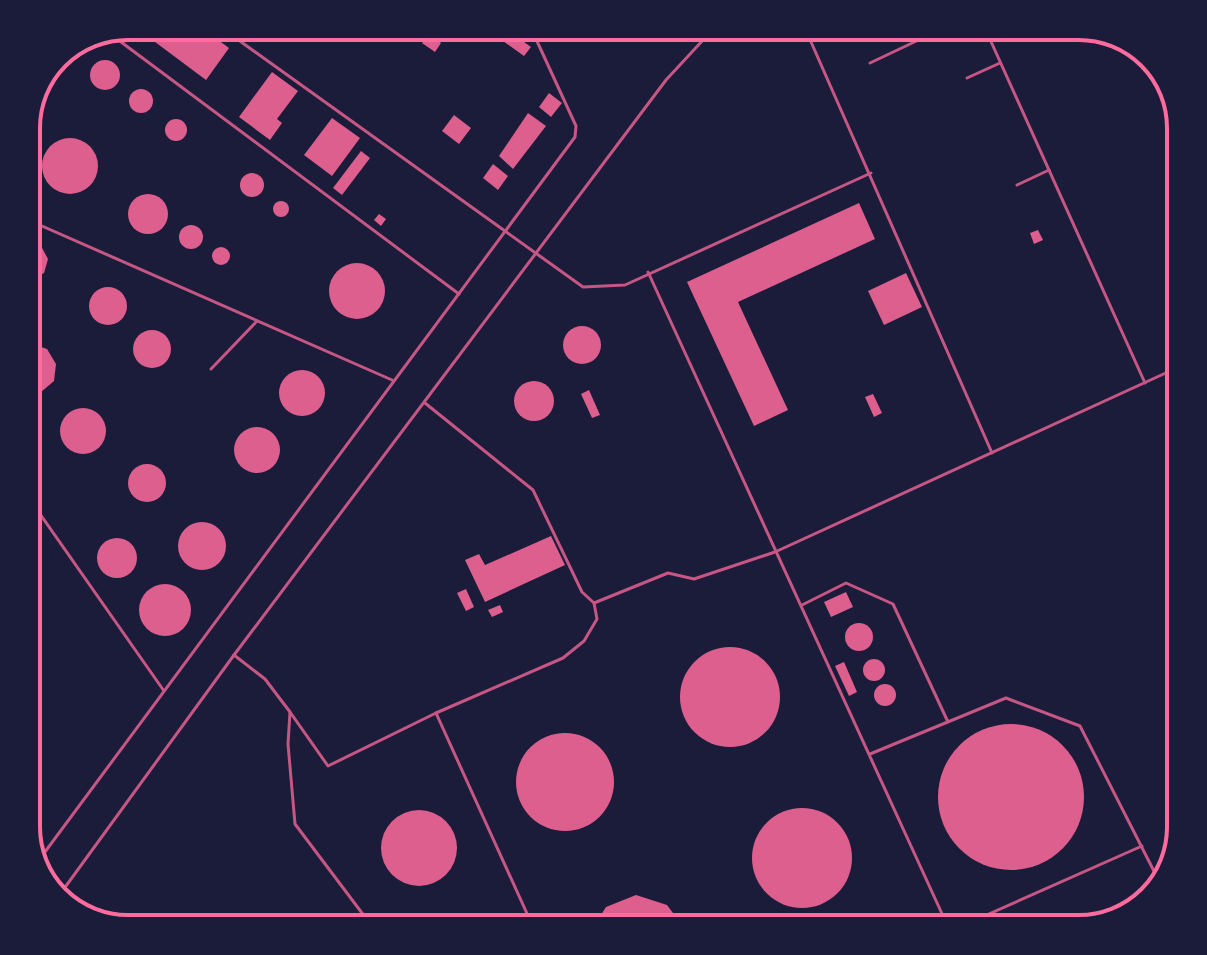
<svg xmlns="http://www.w3.org/2000/svg" width="1207" height="955" font-family="'Fira Sans Condensed',sans-serif">
  <style>
    .building { fill: #dd5f8e }
    .lines { fill: none; stroke-linecap: round; stroke-linejoin: round }
    .service { stroke: #c65784; stroke-width: 3 }
    .rim { fill: none; stroke: #ff6b9d; stroke-width: 4 }
  </style>
  <rect width="100%" height="100%" fill="#1b1b3a"/>
  <g class="building">
    <polygon points="142,26 199,26 229,48 206,80 139,30"/>
    <polygon points="862,26 897,26 868,40"/>
    <polygon points="503,27 531,47 524,56 496,36"/>
    <polygon points="428,34 441,43 435,52 422,43"/>
    <circle cx="105" cy="75" r="15"/>
    <polygon points="272,72 298,91 277,119 282,123 270,140 239,117"/>
    <circle cx="141" cy="101" r="12"/>
    <polygon points="549,93 562,103 551,117 539,107"/>
    <polygon points="528,113 546,126 513,169 499,156"/>
    <polygon points="454,115 471,128 459,144 442,131"/>
    <polygon points="332,118 360,138 332,176 304,155"/>
    <circle cx="176" cy="130" r="11"/>
    <circle cx="70" cy="166" r="28"/>
    <polygon points="361,151 370,158 342,195 333,188"/>
    <polygon points="493,164 508,176 498,190 483,178"/>
    <circle cx="252" cy="185" r="12"/>
    <circle cx="148" cy="214" r="20"/>
    <circle cx="281" cy="209" r="8"/>
    <polygon points="859,203 875,239 738,302 788,410 754,426 687,282"/>
    <polygon points="379,214 386,219 381,226 374,220"/>
    <circle cx="191" cy="237" r="12"/>
    <polygon points="1038,230 1043,240 1034,244 1030,233"/>
    <polygon points="26,241 41,246 48,259 44,273 30,280 26,280"/>
    <circle cx="221" cy="256" r="9"/>
    <circle cx="357" cy="291" r="28"/>
    <polygon points="906,273 922,307 884,325 868,291"/>
    <circle cx="108" cy="306" r="19"/>
    <circle cx="582" cy="345" r="19"/>
    <circle cx="152" cy="349" r="19"/>
    <polygon points="26,342 47,349 56,364 54,381 34,398 26,398"/>
    <circle cx="302" cy="393" r="23"/>
    <circle cx="534" cy="401" r="20"/>
    <polygon points="589,390 600,415 592,418 581,394"/>
    <polygon points="873,394 882,413 874,417 865,397"/>
    <circle cx="83" cy="431" r="23"/>
    <circle cx="257" cy="450" r="23"/>
    <circle cx="147" cy="483" r="19"/>
    <circle cx="202" cy="546" r="24"/>
    <polygon points="551,536 565,565 485,602 465,560 479,554 485,565"/>
    <circle cx="117" cy="558" r="20"/>
    <circle cx="165" cy="610" r="26"/>
    <polygon points="466,589 474,607 466,611 457,593"/>
    <polygon points="846,592 853,607 831,617 824,602"/>
    <polygon points="500,605 503,612 492,617 488,610"/>
    <circle cx="859" cy="637" r="14"/>
    <circle cx="730" cy="697" r="50"/>
    <circle cx="874" cy="670" r="11"/>
    <polygon points="844,662 857,692 849,696 835,666"/>
    <circle cx="885" cy="695" r="11"/>
    <circle cx="1011" cy="797" r="73"/>
    <circle cx="565" cy="782" r="49"/>
    <polygon points="26,778 37,781 41,790 38,800 29,805"/>
    <circle cx="802" cy="858" r="50"/>
    <circle cx="419" cy="848" r="38"/>
    <polygon points="636,895 667,905 685,929 592,929 606,907"/>
    <polygon points="135,914 153,916 167,929 118,926"/>
  </g>
  <g class="lines">
    <g class="service">
      <polyline points="219,26 583,287 625,285 871,173"/>
      <polyline points="804,26 992,453"/>
      <polyline points="984,26 1145,383"/>
      <polyline points="109,33 459,294"/>
      <polyline points="870,63 948,26"/>
      <polyline points="967,78 1000,63"/>
      <polyline points="36,100 77,45"/>
      <polyline points="1017,185 1049,170"/>
      <polyline points="26,219 392,380"/>
      <polyline points="648,272 949,929"/>
      <polyline points="211,369 257,321"/>
      <polyline points="26,494 164,691"/>
      <polyline points="594,603 668,573 694,579 775,552 1181,366"/>
      <polyline points="802,605 846,583 893,604 948,722"/>
      <polyline points="234,655 265,679 290,712 288,744 295,824 374,929"/>
      <polyline points="290,712 328,766 436,713 563,658 584,641 597,619 594,603 582,592 533,490 425,403"/>
      <polyline points="436,713 534,929"/>
      <polyline points="870,754 1006,698 1080,726 1160,883"/>
      <polyline points="39,860 575,137 576,126 530,26"/>
      <polyline points="58,897 234,655 666,80 716,26"/>
      <polyline points="955,929 1142,846"/>
    </g>
  </g>
  <path d="M0 0H1207V955H0ZM128 40H1079A88 88 0 0 1 1167 128V827A88 88 0 0 1 1079 915H128A88 88 0 0 1 40 827V128A88 88 0 0 1 128 40Z" fill="#1b1b3a" fill-rule="evenodd"/>
  <path class="rim" d="M128 40H1079A88 88 0 0 1 1167 128V827A88 88 0 0 1 1079 915H128A88 88 0 0 1 40 827V128A88 88 0 0 1 128 40Z"/>
</svg>
